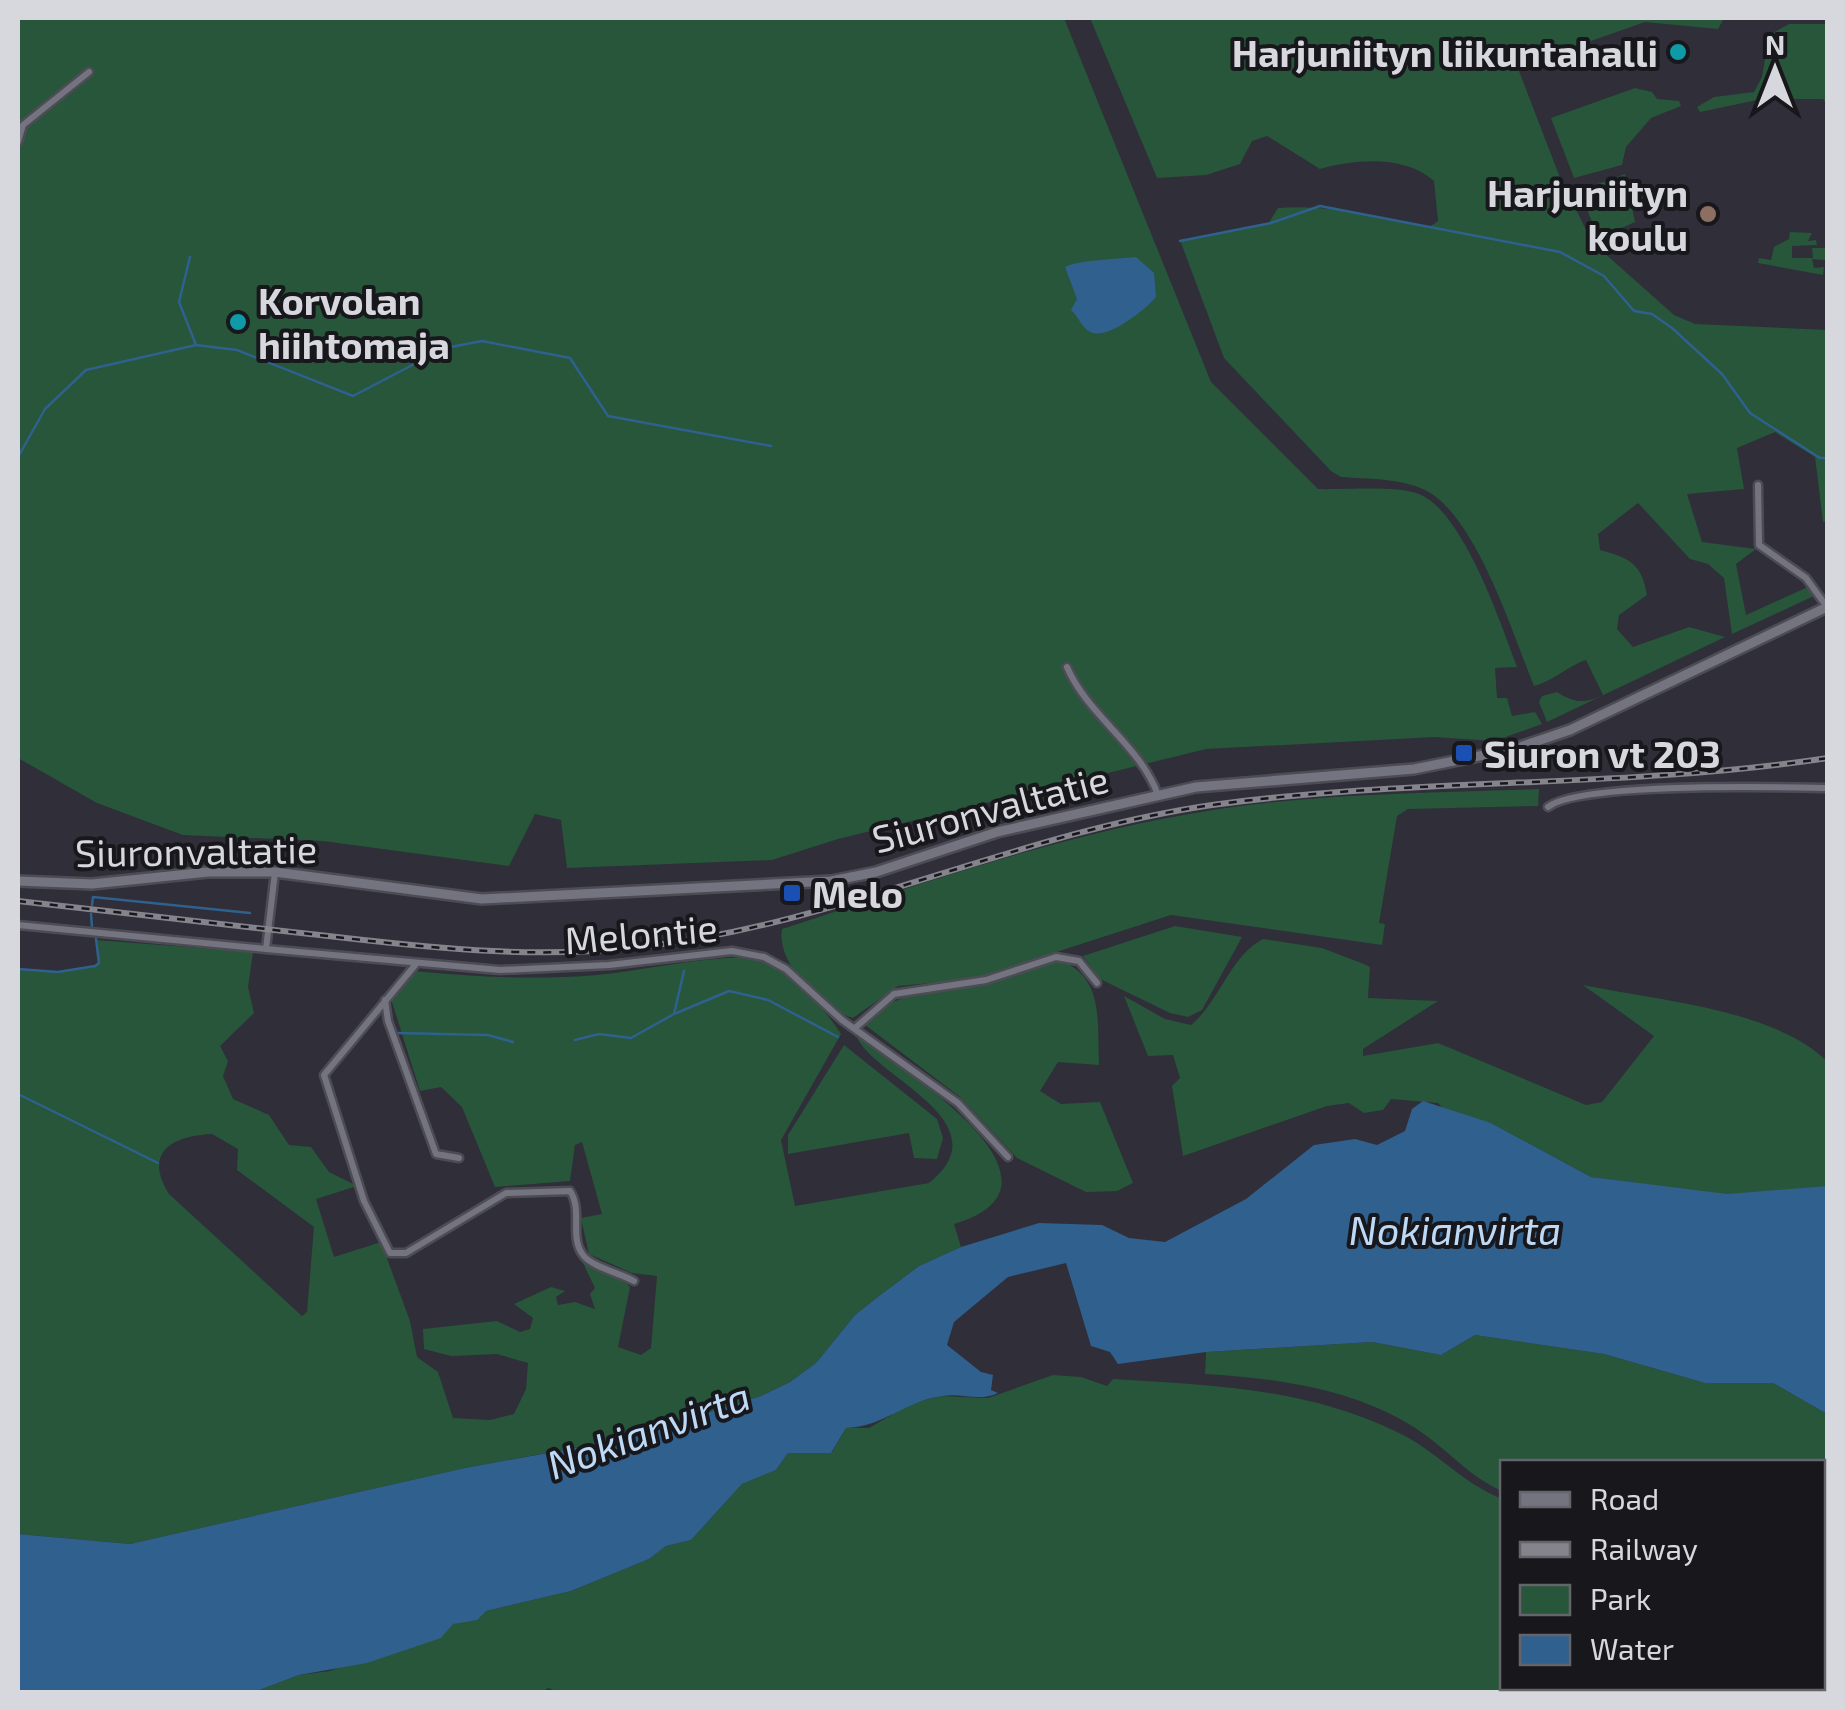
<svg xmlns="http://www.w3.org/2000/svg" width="1845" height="1710" font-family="'Exo 2',sans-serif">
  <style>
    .green { fill: #27563a; fill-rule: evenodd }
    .water { fill: #2f608e }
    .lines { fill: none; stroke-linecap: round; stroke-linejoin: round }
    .stream { stroke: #2f608e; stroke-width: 2.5 }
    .minor-casing { stroke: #4d4c55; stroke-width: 11 }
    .tertiary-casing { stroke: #4d4c55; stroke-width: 14 }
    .secondary-casing { stroke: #4d4c55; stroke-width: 15 }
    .minor { stroke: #747380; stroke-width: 6 }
    .tertiary { stroke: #747380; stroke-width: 9 }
    .secondary { stroke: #747380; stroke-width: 10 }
    .rail-casing { stroke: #85848d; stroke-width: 6 }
    .rail { stroke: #17171c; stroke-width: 2.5; stroke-dasharray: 8; stroke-linecap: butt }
    .culture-dot { fill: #0f9aa8; stroke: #17171c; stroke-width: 4 }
    .education-dot { fill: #8d6e63; stroke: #17171c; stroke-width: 4 }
    .transit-dot { fill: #1a4fb4; stroke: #17171c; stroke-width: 4 }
    .labels { text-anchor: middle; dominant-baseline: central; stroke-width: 8; stroke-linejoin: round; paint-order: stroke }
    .poi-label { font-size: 38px; font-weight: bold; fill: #d7d7de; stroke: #17171c; text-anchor: start }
    .street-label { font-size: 38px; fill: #d7d7de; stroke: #17171c }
    .water-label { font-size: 40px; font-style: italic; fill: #bdd9f5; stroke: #17171c }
  </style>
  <rect width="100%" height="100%" fill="#2f2e39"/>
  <g class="green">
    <path d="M18 18H1064L1211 382 1318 489C1344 490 1396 485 1419 494 1463 511 1501 624 1517 667L1495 668 1497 698H1507L1512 716 1535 712 1542 724 1494 741 1435 737 1206 749 838 839 772 860 567 868 561 820 535 814 509 866 323 841 183 835 97 803 18 758Z"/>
    <path d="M1090 18H1724L1718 29 1645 22 1531 62 1519 71 1559 175 1592 242 1674 315 1695 324 1827 330V521L1823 522 1815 457 1775 432 1737 448 1744 489 1687 494 1702 542 1756 549 1736 564 1746 615 1810 586 1816 595 1732 634 1724 578 1708 564 1690 559 1638 503 1598 534 1600 550C1630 558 1642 564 1647 595L1619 615 1617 629 1633 647 1689 627 1725 637 1547 722 1539 702 1542 696 1557 692C1574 703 1585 704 1603 695L1586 660C1566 667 1557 679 1534 686 1513 635 1476 515 1425 490 1400 478 1368 479 1341 477L1331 471 1224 358 1180 240 1268 224 1278 208C1329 204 1378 217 1429 227L1438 221 1434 181C1405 155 1356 159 1320 169L1267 136 1252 141 1240 164 1206 175 1157 178Z"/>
    <polygon points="1789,24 1827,24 1827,104 1823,99 1762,99 1700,112 1697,107 1714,97 1754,92 1762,77 1769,35"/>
    <polygon points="1635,88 1652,92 1657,99 1679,101 1681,106 1651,118 1626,147 1622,165 1574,178 1551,118"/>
    <polygon points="1625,174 1635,222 1599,238 1579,191"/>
    <polygon points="1790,232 1812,233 1808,241 1816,240 1817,245 1792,246 1792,258 1813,258 1812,248 1827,248 1825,260 1812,259 1814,268 1824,267 1823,275 1758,263 1759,258 1771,260 1774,247 1789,239"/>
    <path d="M1539 789 1538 806 1408 809 1397 816 1379 923 1385 924 1382 945 1171 915 973 979 898 986 853 1018C822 1008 776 964 782 929 924 883 1065 833 1213 810 1320 793 1430 793 1539 789Z"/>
    <polygon points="1175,926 1242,937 1202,1010 1188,1017 1170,1013 1100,979 1083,956"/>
    <path d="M1263 939 1322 948 1364 964 1370 967 1368 998 1438 1001 1363 1049V1056L1438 1043 1586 1105 1602 1102 1654 1036 1583 985C1658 1001 1771 1008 1827 1061V1189L1721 1195 1591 1177 1491 1123 1446 1112 1438 1103 1391 1099 1383 1110 1364 1113 1349 1103 1327 1106 1183 1156 1172 1086 1180 1078 1173 1055 1148 1056 1124 996 1165 1019 1191 1025C1220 1001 1230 956 1263 939Z"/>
    <path d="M96 940 253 952 248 987 254 1013 220 1046 228 1061 223 1076 233 1099 269 1115 289 1145 311 1147 329 1172 357 1186 316 1199 334 1257 381 1242 410 1321 417 1357 438 1372 453 1418 490 1420 514 1414 526 1389 528 1363 497 1354 451 1356 424 1349 423 1329 497 1321 520 1332 530 1329 533 1318 514 1304 551 1287 565 1291 556 1297 558 1305 575 1302 595 1309 590 1294 595 1288 582 1261 620 1276 630 1287 618 1347 641 1355 651 1348 657 1276 632 1273 589 1254 581 1218 602 1214 582 1142 575 1145 570 1181 495 1187 462 1107 441 1087 420 1091 391 999 414 971C476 977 535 980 597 975 634 972 728 952 756 959 787 968 825 1008 841 1034L781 1140 795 1206 929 1183C1006 1121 870 1076 856 1035 902 1069 1088 1184 954 1224L961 1247 919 1266 879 1296 855 1315 816 1363 790 1382 761 1396 623 1439 465 1468 130 1544 18 1534V969L58 972 95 966 99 963ZM212 1134 238 1149 237 1170 314 1227 307 1312 302 1316 169 1194C143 1152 172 1136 212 1134Z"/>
    <path d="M1059 960C1105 976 1097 1024 1099 1065L1058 1062 1040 1091 1061 1104 1100 1102 1133 1183 1117 1191 1086 1192 1017 1158 960 1097 864 1024C901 987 927 995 974 986 1003 981 1031 968 1059 960Z"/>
    <polygon points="844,1045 937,1119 943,1138 937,1159 914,1158 909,1133 788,1154 788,1135"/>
    <path d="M1475 1335 1604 1354 1705 1383H1773L1827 1414V1526L1823 1530 1822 1462H1502V1491C1470 1477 1450 1452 1421 1432 1361 1390 1277 1378 1205 1374L1206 1352 1372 1342 1441 1355Z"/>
    <path d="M1053 1375 1081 1377 1107 1386 1113 1379C1213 1385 1307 1388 1399 1433 1437 1451 1459 1481 1502 1499V1688H1679L1674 1692H559L548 1688 542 1692H254L299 1675 330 1671 486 1611 571 1591 649 1559 666 1546 691 1540 742 1484 776 1470 788 1453 832 1452 846 1428H869L910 1404 940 1396 988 1398Z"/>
  </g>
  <g class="water">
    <path d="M1136 257 1154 273 1156 297C1144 311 1109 338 1093 333 1082 330 1080 318 1071 310L1077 299 1065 267C1076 260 1119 259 1136 257Z"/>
    <path d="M1423 1101 1491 1123 1591 1177 1727 1194 1827 1186V1414L1773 1383H1705L1604 1354 1475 1335 1441 1355 1372 1342 1206 1352 1118 1364 1110 1352 1091 1346 1066 1263 1008 1277 954 1322 947 1345 981 1372 993 1375 991 1390 998 1393C980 1402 962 1393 943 1396 907 1400 883 1427 846 1428L831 1453H788L776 1470 742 1484 691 1540 666 1546 649 1559 571 1591 486 1611 477 1620 453 1624 441 1638 367 1663 299 1675 254 1692H18V1534L130 1544 465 1468 624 1439 761 1396 790 1382 816 1363 855 1315 879 1296 919 1266 961 1247 1039 1223 1102 1225 1129 1238 1165 1242 1246 1199 1314 1145 1355 1139 1377 1145 1405 1131 1412 1109Z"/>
  </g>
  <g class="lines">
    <g class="stream">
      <polyline points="1180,241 1271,223 1320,206 1560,252 1604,276 1634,311 1652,314 1672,328 1722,374 1750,413 1820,458 1828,458"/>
      <polyline points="190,257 179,302 196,345"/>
      <polyline points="18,457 45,409 86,370 196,345 237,350 353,396 445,348 482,341 570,358 608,416 771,446"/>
      <polyline points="92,905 93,897 250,913"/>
      <polyline points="91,914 92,927"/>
      <polyline points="18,969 58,972 95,966 99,963 96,939"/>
      <polyline points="674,1014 729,991 768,1000 838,1037"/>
      <polyline points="398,1033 488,1035 513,1042"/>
      <polyline points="575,1040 599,1034 631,1038 674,1014 684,971"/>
      <polyline points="18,1094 158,1163"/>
    </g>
    <defs>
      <g id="minor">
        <polyline points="18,142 23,125 89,72"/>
        <polyline points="1758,485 1759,545 1806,578 1827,607"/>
        <path d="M1067 667C1088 716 1140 745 1158 795"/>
        <path d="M1548 807C1581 782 1778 787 1828 788"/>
        <polyline points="18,925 266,949 275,872"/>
        <polyline points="266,949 500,970 609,965 732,951 764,957 786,969 842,1020 958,1103 1008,1157"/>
        <path d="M416 964 324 1075 364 1201 390 1253H406L506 1193 570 1191C583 1210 569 1237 583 1255 592 1267 620 1273 634 1281"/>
        <polyline points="385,1000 388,1021 436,1154 459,1158"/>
        <polyline points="855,1028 894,994 986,980 1056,957 1079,961 1097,983"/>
      </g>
      <polyline id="tertiary" points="18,881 92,884 208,872 275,872 482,899 831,881 876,872 997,832 1196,787 1414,769 1514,749 1570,730 1827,607"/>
      <polyline id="secondary" points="1827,607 1828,606"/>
    </defs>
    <use href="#minor" class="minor-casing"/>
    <use href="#tertiary" class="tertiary-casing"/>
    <use href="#secondary" class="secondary-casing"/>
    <use href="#minor" class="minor"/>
    <use href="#tertiary" class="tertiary"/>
    <use href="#secondary" class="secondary"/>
    <defs>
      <path id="rail" d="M18 901C115 912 213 923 310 934 421 947 530 960 641 947 837 925 1017 833 1212 805 1416 777 1624 789 1828 758"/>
    </defs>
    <use href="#rail" class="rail-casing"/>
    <use href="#rail" class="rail"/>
  </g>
  <g class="culture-dot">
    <circle cx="1678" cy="52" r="10"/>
    <circle cx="238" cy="322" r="10"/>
  </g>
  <circle class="education-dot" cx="1708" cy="214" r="10"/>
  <g class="transit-dot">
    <rect x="1454" y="743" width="20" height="20" rx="5"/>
    <rect x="782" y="883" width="20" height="20" rx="5"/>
  </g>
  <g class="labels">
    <g class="poi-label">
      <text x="1658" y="52" text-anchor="end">Harjuniityn liikuntahalli</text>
      <text x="1688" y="192" text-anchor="end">Harjuniityn<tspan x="1688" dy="44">koulu</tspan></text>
      <text x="258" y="300">Korvolan<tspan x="258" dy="44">hiihtomaja</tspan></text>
      <text x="1484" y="753">Siuron vt 203</text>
      <text x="812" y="893">Melo</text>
    </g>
    <g class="street-label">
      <text transform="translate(990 808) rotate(-15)">Siuronvaltatie</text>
      <text transform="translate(196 850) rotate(-1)">Siuronvaltatie</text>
      <text transform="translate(641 933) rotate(-5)">Melontie</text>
    </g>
    <g class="water-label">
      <text x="1455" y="1229">Nokianvirta</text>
      <text transform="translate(648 1429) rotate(-20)">Nokianvirta</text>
    </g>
  </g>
  <rect width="1845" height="1710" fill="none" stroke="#d7d7de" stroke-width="40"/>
  <rect x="1500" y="1460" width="325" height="230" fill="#17171c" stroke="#64646a" stroke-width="2.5"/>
  <rect x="1520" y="1492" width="50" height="15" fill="#747380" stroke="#64646a" stroke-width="2.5"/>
  <text x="1590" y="1510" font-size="30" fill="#d7d7de">Road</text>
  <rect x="1520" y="1542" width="50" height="15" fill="#85848d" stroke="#64646a" stroke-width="2.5"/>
  <text x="1590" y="1560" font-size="30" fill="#d7d7de">Railway</text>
  <rect x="1520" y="1585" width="50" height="30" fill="#27563a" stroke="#64646a" stroke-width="2.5"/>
  <text x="1590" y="1610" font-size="30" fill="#d7d7de">Park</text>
  <rect x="1520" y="1635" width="50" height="30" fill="#2f608e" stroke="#64646a" stroke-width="2.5"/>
  <text x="1590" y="1660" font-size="30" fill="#d7d7de">Water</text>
  <g transform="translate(1775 70)" stroke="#17171c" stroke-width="8" paint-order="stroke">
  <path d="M0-8L18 38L0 25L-18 38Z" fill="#d7d7de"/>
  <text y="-15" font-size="28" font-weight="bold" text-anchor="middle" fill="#d7d7de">N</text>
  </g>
</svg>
